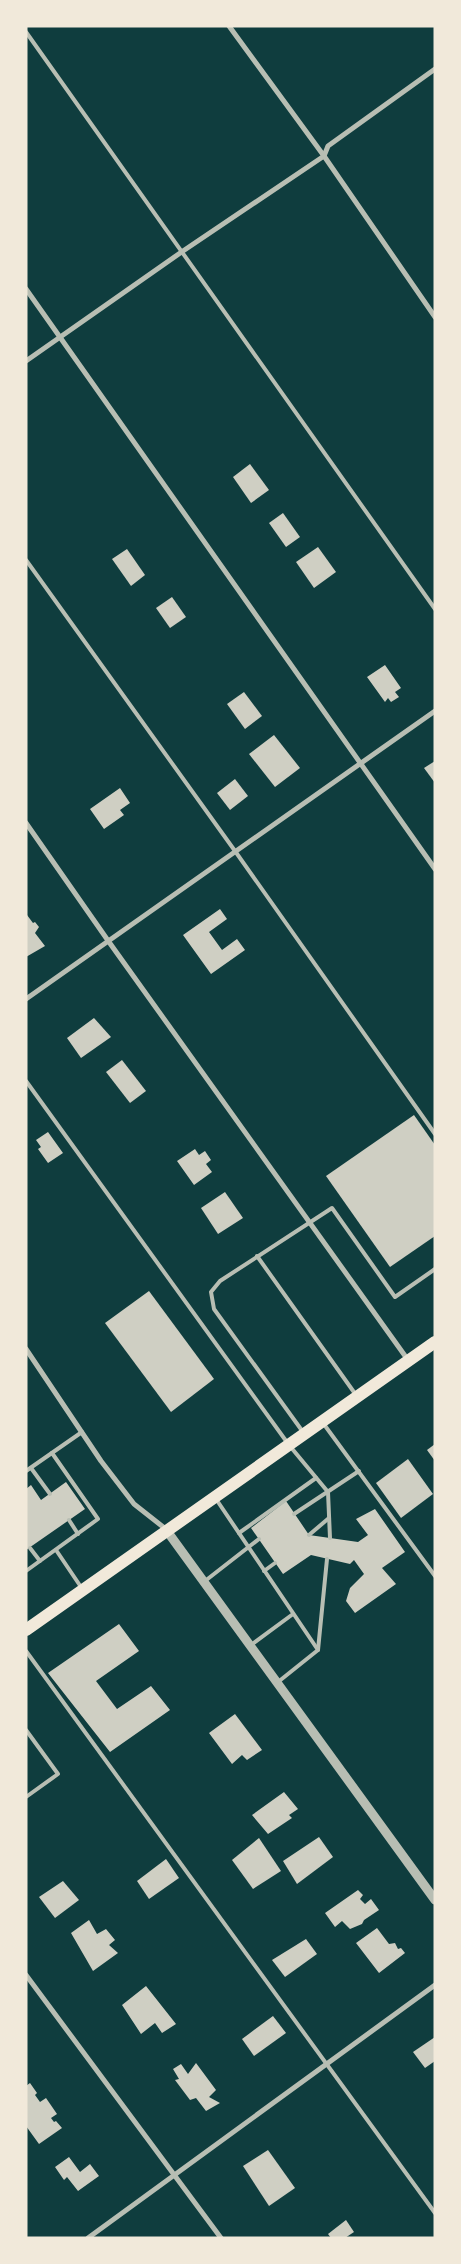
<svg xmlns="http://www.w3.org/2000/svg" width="461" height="2264" font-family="'Work Sans',sans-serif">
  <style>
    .building { fill: #cfcfc3 }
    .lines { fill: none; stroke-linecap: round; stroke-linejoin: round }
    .service { stroke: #b8beb3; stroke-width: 4 }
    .minor { stroke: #b8beb3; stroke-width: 5 }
    .tertiary { stroke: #b8beb3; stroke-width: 9 }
    .primary { stroke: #f1e9da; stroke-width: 12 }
  </style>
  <rect width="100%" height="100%" fill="#0f3d3e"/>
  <g class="building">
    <polygon points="250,464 269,490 251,503 233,477"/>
    <polygon points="283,513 300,537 286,547 269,523"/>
    <polygon points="318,547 336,572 314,588 296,562"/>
    <polygon points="127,549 145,575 131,586 112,559"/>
    <polygon points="172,597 186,617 170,628 156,608"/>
    <polygon points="385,665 401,688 395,692 399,697 391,702 388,698 385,702 367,677"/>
    <polygon points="244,692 262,716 245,729 227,704"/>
    <polygon points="274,735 300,768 275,787 249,754"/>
    <polygon points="435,761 435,783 424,768"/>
    <polygon points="235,779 248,796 230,810 217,793"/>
    <polygon points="120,788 130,803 120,810 124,815 104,829 90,809"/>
    <polygon points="220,909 227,919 209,932 222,950 237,939 245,950 211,974 183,935"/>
    <polygon points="27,915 33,923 35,922 39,927 35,933 45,946 26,957"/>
    <polygon points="94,1018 111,1037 81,1058 67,1038"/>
    <polygon points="122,1060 146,1091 130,1103 106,1072"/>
    <polygon points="414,1115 435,1145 435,1236 390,1267 326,1176"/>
    <polygon points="48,1132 63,1153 48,1163 38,1149 41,1147 36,1140"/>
    <polygon points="195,1149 199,1155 205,1151 211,1160 206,1164 212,1172 194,1185 177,1161"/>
    <polygon points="225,1192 243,1218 218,1234 201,1208"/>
    <polygon points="149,1291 214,1379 171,1412 105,1323"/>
    <polygon points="435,1444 435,1461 427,1450"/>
    <polygon points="408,1459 433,1494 401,1518 376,1483"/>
    <polygon points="66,1482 85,1509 26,1550 26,1489 31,1485 41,1500"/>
    <polygon points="286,1501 309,1535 358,1542 368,1535 356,1519 375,1509 405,1552 382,1568 396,1584 355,1613 346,1601 350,1588 364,1574 354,1560 350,1564 311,1555 283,1574 251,1528"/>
    <polygon points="119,1624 139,1651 96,1681 117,1709 151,1686 170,1710 110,1752 48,1673"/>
    <polygon points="235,1714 262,1750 247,1760 242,1755 232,1764 209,1733"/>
    <polygon points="284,1792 298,1809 289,1815 292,1818 268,1834 252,1815"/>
    <polygon points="319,1837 333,1857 297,1884 283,1861"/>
    <polygon points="259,1838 281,1871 253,1889 232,1860"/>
    <polygon points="166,1859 179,1878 149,1899 137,1881"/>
    <polygon points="63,1881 79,1900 55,1918 39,1897"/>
    <polygon points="358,1890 363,1895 360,1899 365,1904 371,1899 379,1910 364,1920 362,1924 350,1929 342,1921 335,1927 325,1913"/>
    <polygon points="89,1920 97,1934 106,1929 115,1940 109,1945 118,1953 93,1971 71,1933"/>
    <polygon points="377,1928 389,1944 395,1943 398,1949 401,1948 405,1953 379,1973 356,1943"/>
    <polygon points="306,1939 317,1954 285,1977 272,1960"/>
    <polygon points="146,1986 176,2024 162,2033 155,2023 141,2034 122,2005"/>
    <polygon points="273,2016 286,2033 254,2056 242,2039"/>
    <polygon points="435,2037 435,2061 425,2068 413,2052"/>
    <polygon points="196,2063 216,2090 209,2097 220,2103 206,2111 196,2098 190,2100 175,2080 179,2079 173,2069 181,2064 188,2074"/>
    <polygon points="30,2083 37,2093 35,2095 40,2102 46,2098 57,2114 51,2118 54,2122 56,2121 62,2128 39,2144 26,2126 26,2086"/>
    <polygon points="268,2150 295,2188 269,2206 243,2166"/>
    <polygon points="69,2157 80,2172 90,2164 99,2176 78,2191 67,2177 64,2180 55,2167"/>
    <polygon points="346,2220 354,2232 345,2238 331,2238 328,2234"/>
  </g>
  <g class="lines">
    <g class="service">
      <polyline points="26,32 435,609"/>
      <polyline points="26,560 235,851 435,1134"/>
      <polyline points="26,1081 289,1445 328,1492 330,1538"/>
      <polyline points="257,1256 356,1395"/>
      <polyline points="323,1423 435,1576"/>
      <polyline points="303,1432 214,1309 211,1292 220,1281 332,1208 395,1297 435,1269"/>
      <polyline points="31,1468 50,1494"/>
      <polyline points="26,1471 82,1432"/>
      <polyline points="216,1499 318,1650 278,1682"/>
      <polyline points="294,1514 359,1471"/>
      <polyline points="69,1520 78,1534"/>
      <polyline points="239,1533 316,1478"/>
      <polyline points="309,1535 329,1518"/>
      <polyline points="30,1548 40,1561"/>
      <polyline points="56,1550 81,1587"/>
      <polyline points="26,1571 98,1519 52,1453"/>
      <polyline points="264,1571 275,1563"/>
      <polyline points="205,1581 259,1539"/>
      <polyline points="251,1645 293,1614"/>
      <polyline points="318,1650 327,1559"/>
      <polyline points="26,1651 435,2213"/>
      <polyline points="26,1730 58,1774 26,1797"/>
    </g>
    <g class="minor">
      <polyline points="229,26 324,156 435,317"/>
      <polyline points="26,289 435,869"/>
      <polyline points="26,361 183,251 324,156 328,146 435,69"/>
      <polyline points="26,823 109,942 408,1360"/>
      <polyline points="26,999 435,711"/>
      <polyline points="26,1349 101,1461 134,1504 167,1530"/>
      <polyline points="26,1975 221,2238"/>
      <polyline points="88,2238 435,1985"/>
    </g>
    <polyline class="tertiary" points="167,1531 435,1900"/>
    <polyline class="primary" points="26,1630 435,1342"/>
  </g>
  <rect width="461" height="2264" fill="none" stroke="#f1e9da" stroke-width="55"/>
</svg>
